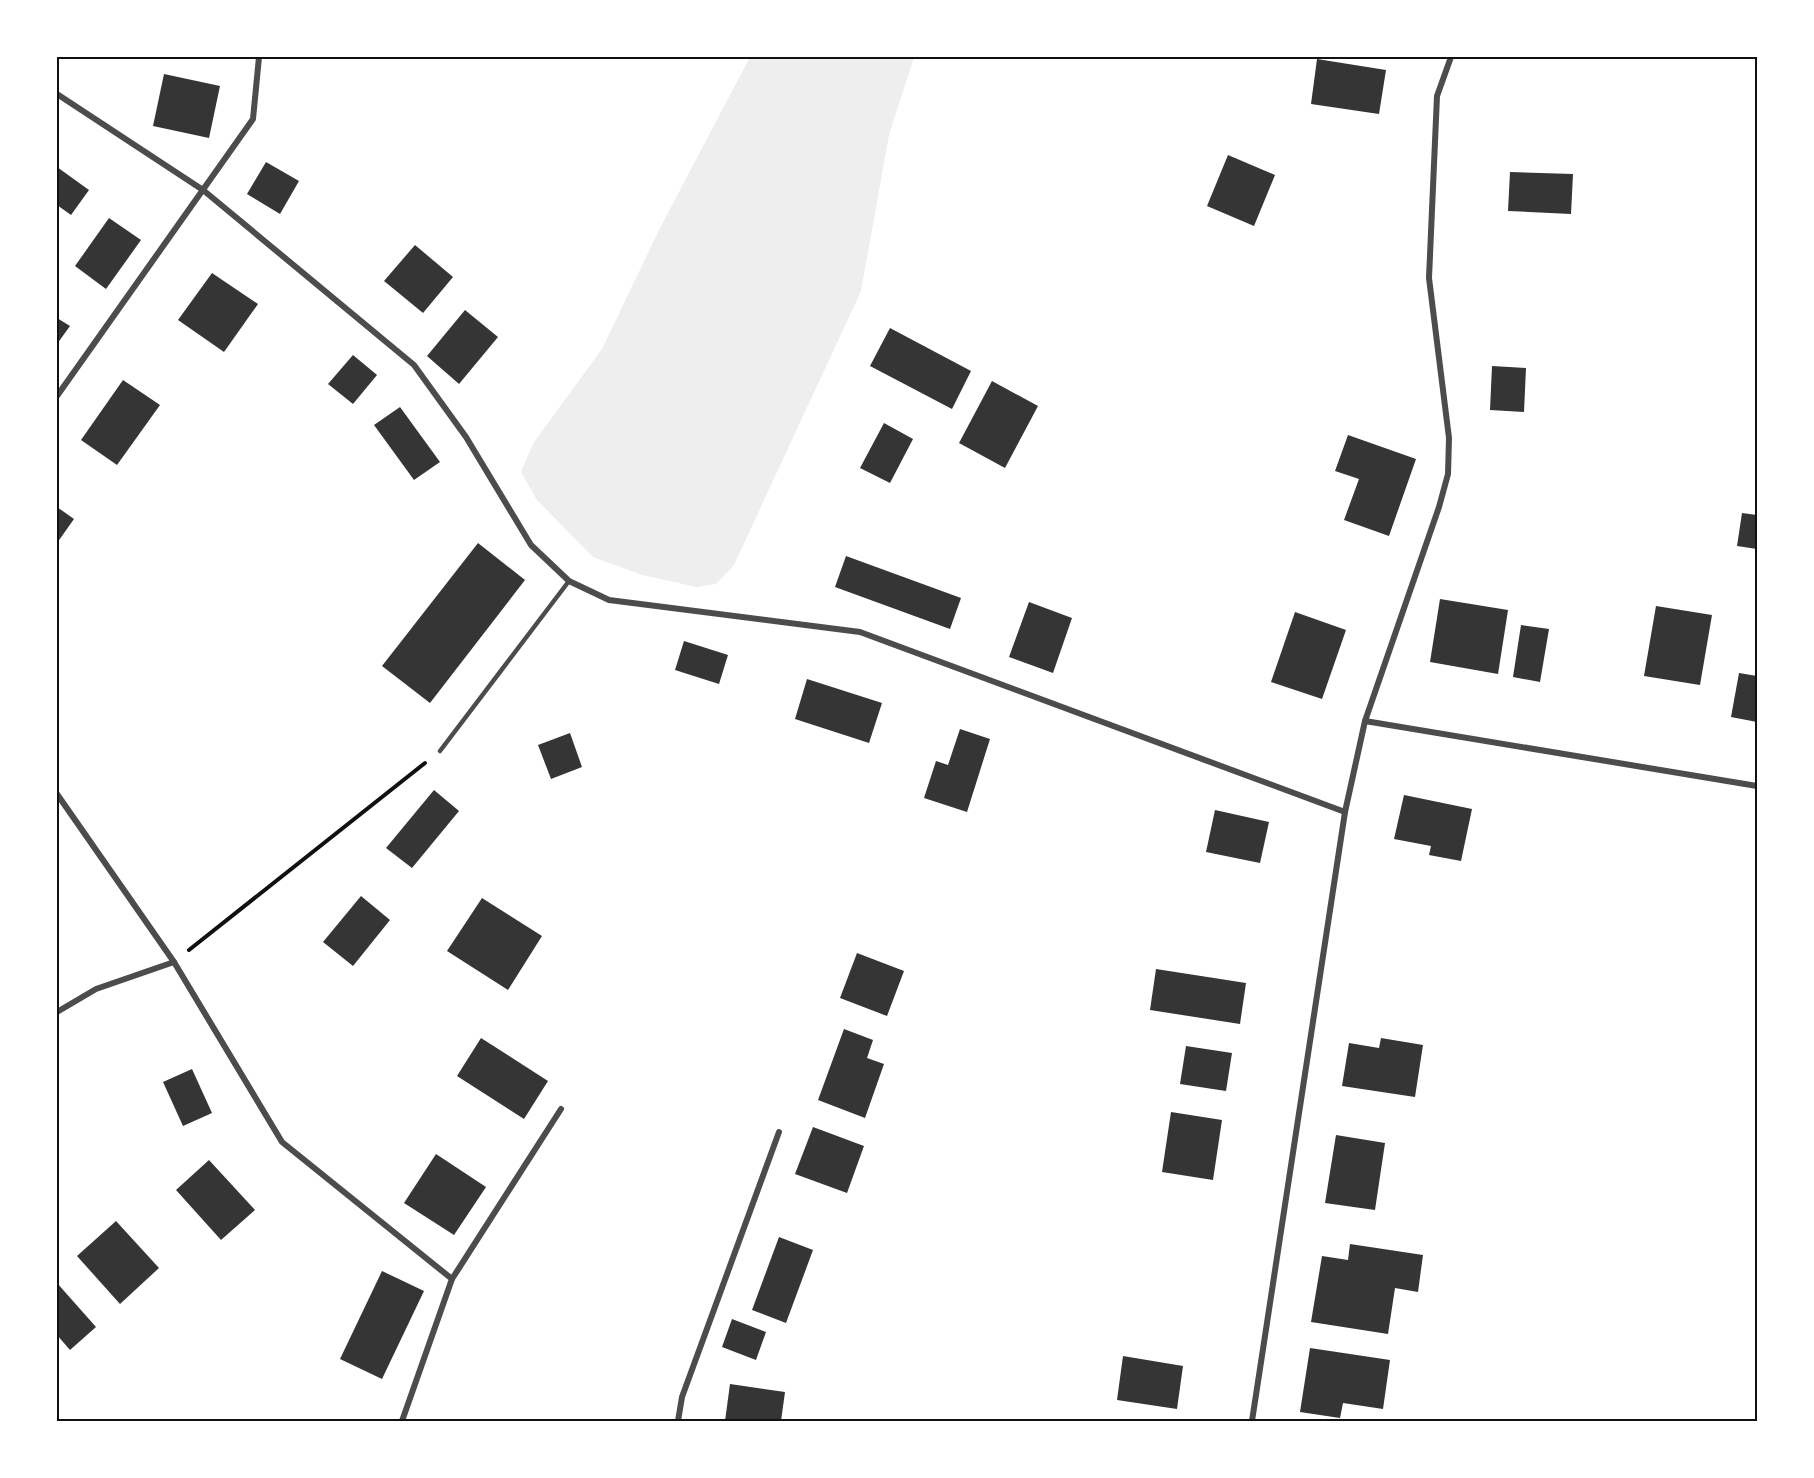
<svg xmlns="http://www.w3.org/2000/svg" width="1814" height="1478" font-family="'Roboto Condensed',sans-serif">
  <style>
    .green { fill: #eee }
    .building { fill: #353535 }
    .lines { fill: none; stroke-linecap: round; stroke-linejoin: round }
    .path { stroke: #111; stroke-width: 4 }
    .service { stroke: #4c4c4c; stroke-width: 4.5 }
    .minor { stroke: #4c4c4c; stroke-width: 6 }
    .neatline { fill: none; stroke: #111; stroke-width: 2 }
  </style>
  <rect width="100%" height="100%" fill="#fff"/>
  <polygon class="green" points="750,57 914,57 889,135 861,291 734,565 716,584 697,587 642,575 593,557 537,500 521,472 534,442 602,349 660,228"/>
  <g class="building">
    <polygon points="1317,59 1386,70 1379,114 1311,104"/>
    <polygon points="164,74 220,86 209,138 153,126"/>
    <polygon points="1228,155 1275,175 1254,226 1207,206"/>
    <polygon points="266,162 299,181 280,214 247,194"/>
    <polygon points="57,167 89,190 71,215 57,205"/>
    <polygon points="1510,172 1573,174 1571,214 1508,211"/>
    <polygon points="109,218 141,240 106,289 75,266"/>
    <polygon points="415,245 453,277 423,313 384,281"/>
    <polygon points="212,273 258,304 224,352 178,320"/>
    <polygon points="465,310 498,337 459,384 427,356"/>
    <polygon points="57,318 70,326 57,344"/>
    <polygon points="890,328 971,371 952,409 870,366"/>
    <polygon points="353,355 377,375 353,404 328,384"/>
    <polygon points="1492,366 1526,368 1524,412 1490,410"/>
    <polygon points="123,380 160,405 117,465 81,440"/>
    <polygon points="992,381 1038,406 1005,468 959,443"/>
    <polygon points="400,407 440,462 414,480 374,425"/>
    <polygon points="884,423 913,439 890,483 860,468"/>
    <polygon points="1348,435 1416,459 1389,536 1344,520 1359,479 1335,471"/>
    <polygon points="57,507 74,519 57,543"/>
    <polygon points="1742,513 1757,515 1757,549 1737,546"/>
    <polygon points="478,543 525,580 430,703 382,666"/>
    <polygon points="846,556 961,598 950,629 835,587"/>
    <polygon points="1440,599 1508,610 1498,674 1430,662"/>
    <polygon points="1029,602 1072,618 1053,673 1009,657"/>
    <polygon points="1656,606 1712,615 1700,685 1644,676"/>
    <polygon points="1295,612 1346,630 1322,699 1271,682"/>
    <polygon points="1521,625 1549,629 1540,682 1513,677"/>
    <polygon points="684,641 728,655 719,684 675,670"/>
    <polygon points="1739,673 1757,676 1757,722 1731,717"/>
    <polygon points="807,679 882,703 869,743 795,719"/>
    <polygon points="960,729 990,739 967,812 924,798 936,761 948,765"/>
    <polygon points="570,733 582,767 551,779 538,745"/>
    <polygon points="434,790 459,811 412,868 386,848"/>
    <polygon points="1404,795 1472,809 1461,861 1429,855 1431,846 1394,839"/>
    <polygon points="1215,810 1269,822 1260,863 1206,852"/>
    <polygon points="361,896 390,920 353,966 323,942"/>
    <polygon points="482,898 542,936 508,990 447,951"/>
    <polygon points="857,953 904,971 887,1016 840,998"/>
    <polygon points="1156,969 1246,983 1240,1024 1150,1010"/>
    <polygon points="844,1029 873,1040 867,1058 884,1064 865,1118 818,1100"/>
    <polygon points="481,1038 548,1081 524,1119 457,1076"/>
    <polygon points="1381,1038 1423,1045 1415,1097 1342,1086 1349,1043 1379,1048"/>
    <polygon points="1186,1046 1232,1053 1226,1091 1180,1084"/>
    <polygon points="192,1069 212,1113 183,1126 163,1082"/>
    <polygon points="1171,1112 1222,1120 1213,1180 1162,1172"/>
    <polygon points="813,1127 864,1146 847,1193 795,1174"/>
    <polygon points="1336,1135 1385,1143 1375,1210 1325,1203"/>
    <polygon points="436,1154 486,1187 454,1235 404,1203"/>
    <polygon points="209,1160 255,1210 221,1240 176,1190"/>
    <polygon points="116,1221 159,1268 120,1304 77,1256"/>
    <polygon points="779,1237 813,1250 786,1323 752,1310"/>
    <polygon points="1350,1244 1423,1255 1418,1292 1395,1288 1388,1334 1311,1322 1322,1256 1348,1260"/>
    <polygon points="382,1271 424,1291 382,1379 340,1359"/>
    <polygon points="57,1283 96,1327 70,1350 57,1335"/>
    <polygon points="732,1319 766,1332 756,1360 722,1347"/>
    <polygon points="1310,1348 1390,1360 1383,1409 1343,1403 1340,1418 1300,1412"/>
    <polygon points="1123,1356 1183,1366 1177,1409 1117,1400"/>
    <polygon points="730,1384 785,1392 781,1421 725,1421"/>
  </g>
  <g class="lines">
    <polyline class="path" points="189,950 425,763"/>
    <polyline class="service" points="440,751 569,581"/>
    <g class="minor">
      <polyline points="57,94 203,190 414,365 466,437 531,545 569,581 609,600 860,632 1345,812"/>
      <polyline points="57,396 253,119 259,57"/>
      <polyline points="1365,721 1757,786"/>
      <polyline points="57,794 174,962 282,1142 452,1279 402,1421"/>
      <polyline points="57,1012 96,989 174,962"/>
      <polyline points="452,1279 561,1109"/>
      <polyline points="678,1421 682,1397 779,1132"/>
      <polyline points="1252,1421 1345,812 1365,721 1439,507 1448,474 1449,438 1429,278 1437,96 1451,57"/>
    </g>
  </g>
  <rect width="1814" height="1478" fill="none" stroke="#ffffff" stroke-width="117"/>
  <rect x="58" y="58" width="1698" height="1362" class="neatline"/>
</svg>
